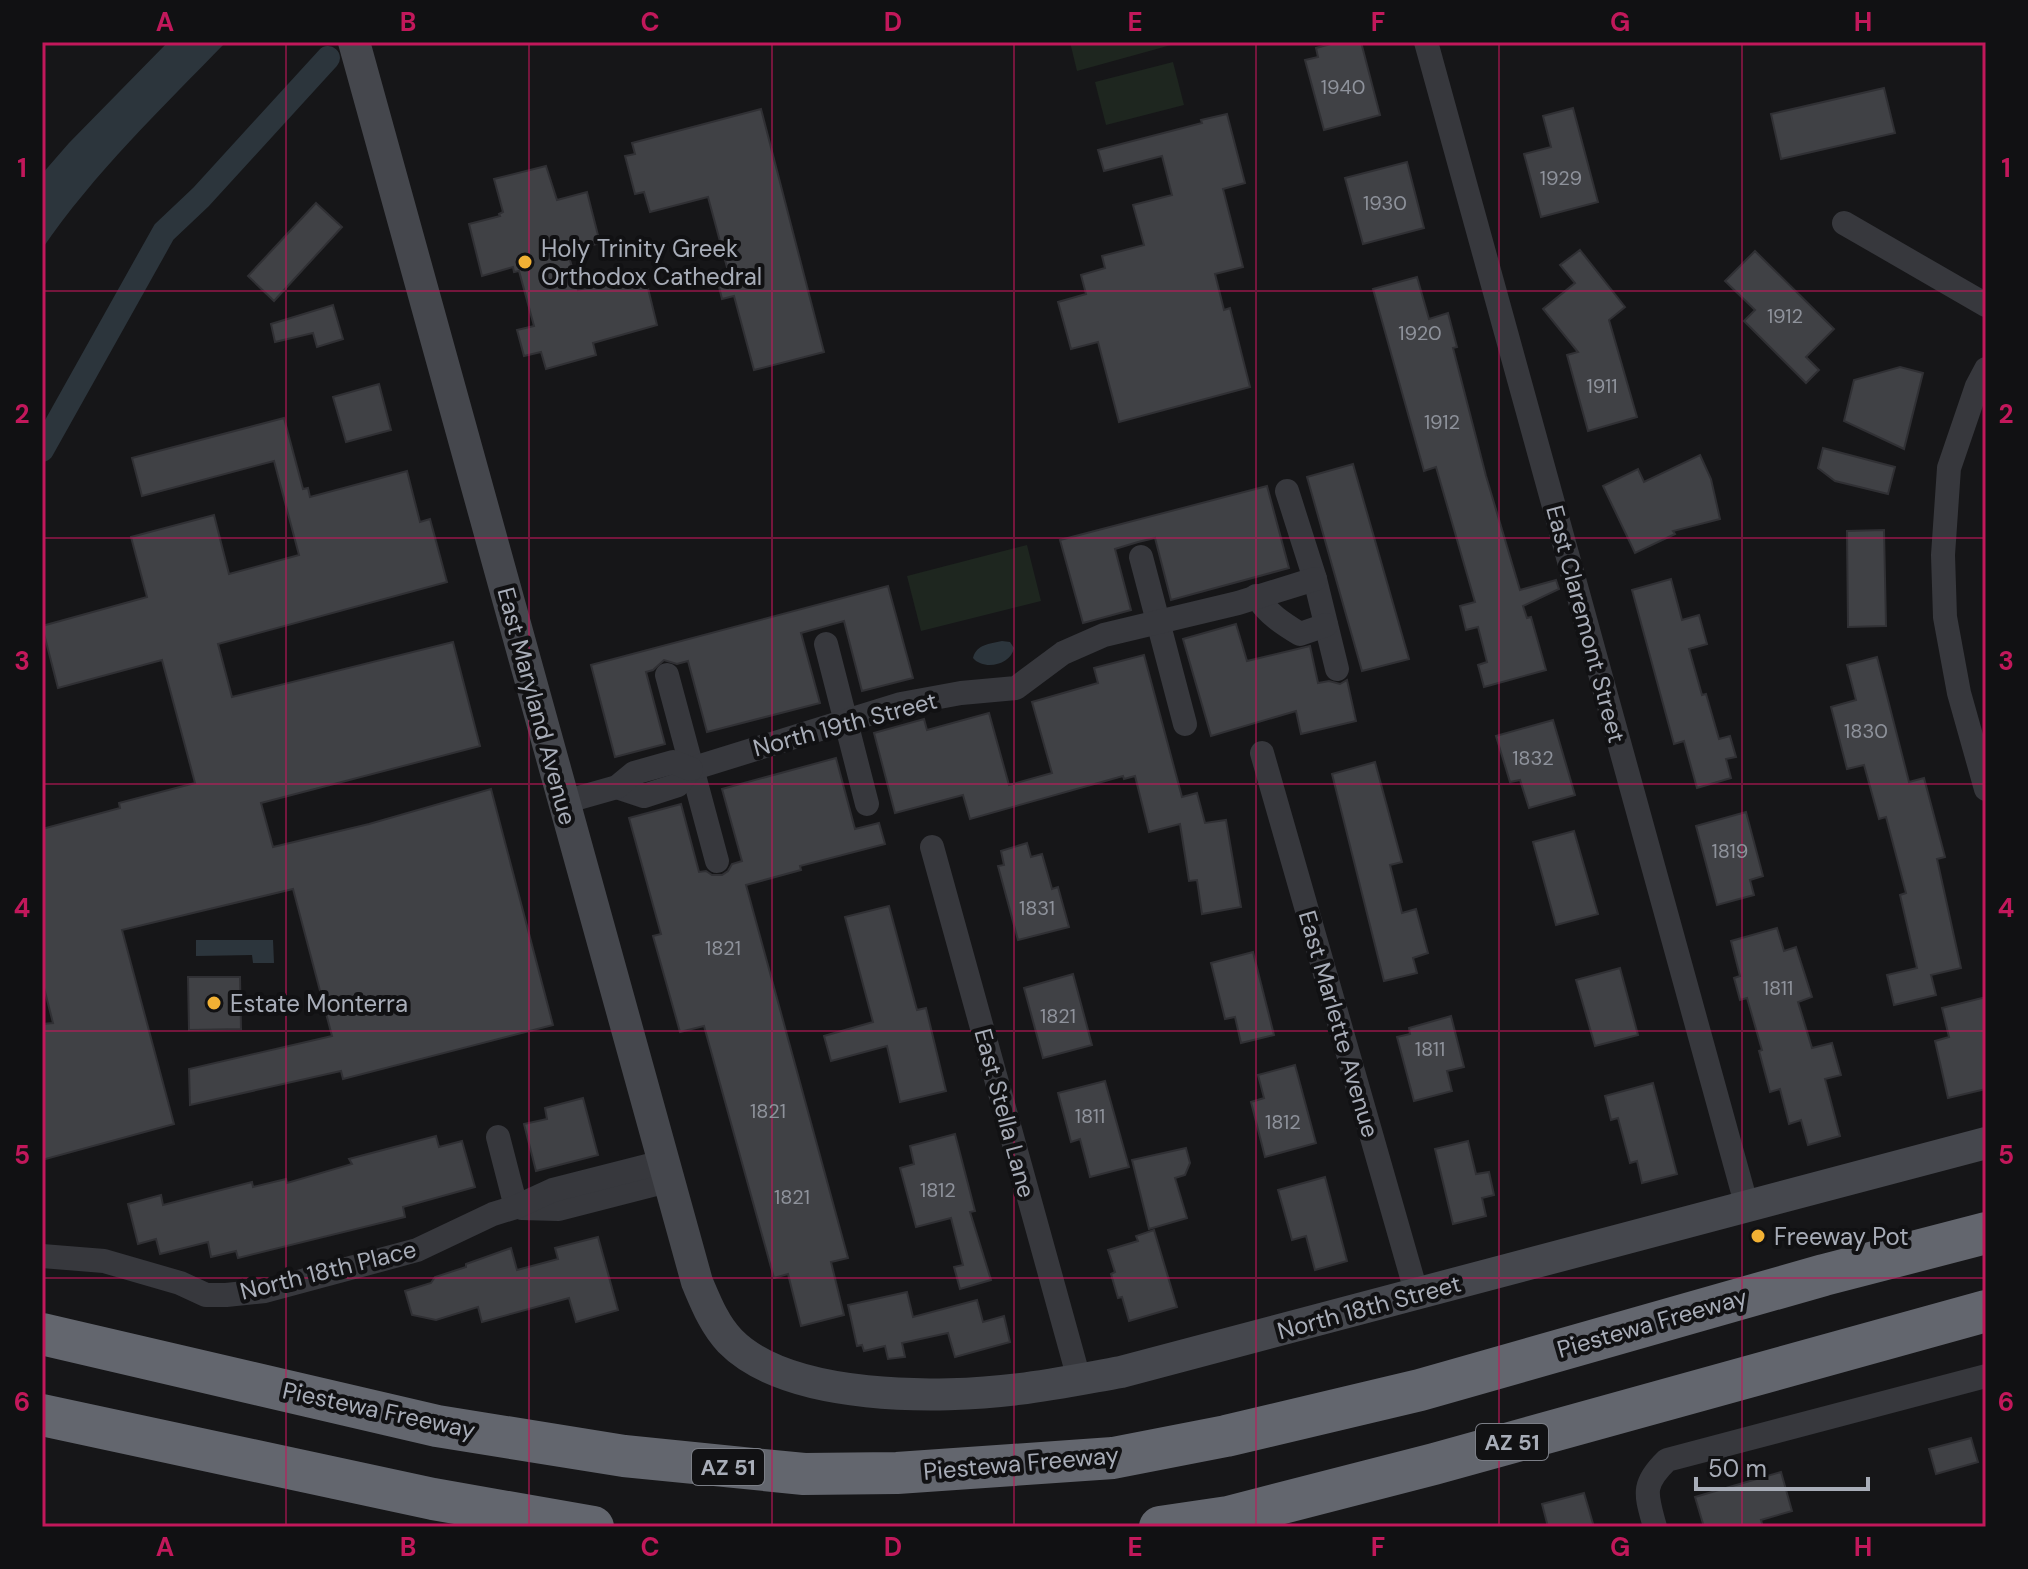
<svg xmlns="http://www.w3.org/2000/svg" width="2028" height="1569" font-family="'DM Sans',sans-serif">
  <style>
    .green { fill: #1e261f }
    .water { fill: #2c353c }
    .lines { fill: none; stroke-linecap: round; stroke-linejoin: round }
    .canal { stroke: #2c353c; stroke-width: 24 }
    .building { fill: #404145; stroke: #303034; stroke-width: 2 }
    .street { stroke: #37383d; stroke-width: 24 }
    .secondary { stroke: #45474d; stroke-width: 32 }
    .highway { stroke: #63666e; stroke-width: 42 }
    .grid { fill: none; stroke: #c2185b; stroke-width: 2; stroke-opacity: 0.55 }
    .poi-dot { fill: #f2b134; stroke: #111113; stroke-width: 3 }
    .labels { text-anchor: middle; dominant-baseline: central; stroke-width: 8; stroke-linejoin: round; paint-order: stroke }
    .number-label { font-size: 20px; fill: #8e929b }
    .shield { fill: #111113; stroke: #7b7e86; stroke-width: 2 }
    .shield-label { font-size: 22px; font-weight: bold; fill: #a8adb8 }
    .poi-label { font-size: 24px; fill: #a8adb8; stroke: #111113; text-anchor: start }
    .street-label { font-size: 24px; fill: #a8adb8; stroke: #111113 }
    .neatline { fill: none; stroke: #c2185b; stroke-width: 3 }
    .grid-label { font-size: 26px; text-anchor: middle; font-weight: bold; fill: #c2185b }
  </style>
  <rect width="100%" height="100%" fill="#161618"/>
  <g class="green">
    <polygon points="1070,42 1182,42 1077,71"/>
    <polygon points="1173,62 1184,105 1106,125 1095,82"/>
    <polygon points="1027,545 1041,601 921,631 907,576"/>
  </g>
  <g class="water">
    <path d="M168 42H226C162 108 94 173 42 249V174L69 143Z"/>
    <path d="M1002 641 1010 642 1014 648C1011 665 984 671 973 658 977 644 989 644 1002 641Z"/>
    <polygon points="196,940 273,940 274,963 253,963 252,955 196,956"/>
  </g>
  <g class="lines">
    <polyline class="canal" points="42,450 164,232 201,197 328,58"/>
  </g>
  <g class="building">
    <polygon points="1338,42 1361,42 1380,115 1324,130 1305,60 1318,57 1316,48"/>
    <polygon points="1884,88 1895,133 1781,159 1771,114"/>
    <polygon points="1573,108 1598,202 1541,217 1524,154 1551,147 1543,116"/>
    <polygon points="761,109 824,352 754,370 734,296 722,299 716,275 728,271 708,197 650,212 644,192 635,194 625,156 635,154 632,143"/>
    <polygon points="1227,114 1245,183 1223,189 1243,267 1215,274 1224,310 1230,308 1250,387 1119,422 1098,342 1071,349 1058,302 1086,294 1081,275 1105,268 1102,256 1144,245 1133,205 1172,195 1162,156 1104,171 1098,150 1202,123 1201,120"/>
    <polygon points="1407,162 1424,228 1363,244 1345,178"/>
    <polygon points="546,166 557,200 587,192 600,243 570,251 571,255 569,256 578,290 644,272 657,325 593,343 596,355 546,369 541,352 524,356 517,330 534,326 519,271 514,272 513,267 482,276 469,224 500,216 499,214 503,212 494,179"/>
    <polygon points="316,203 342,227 274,301 248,276"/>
    <polygon points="1580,250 1625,307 1609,320 1637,417 1588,431 1567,355 1578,352 1543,309 1575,283 1560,265"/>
    <polygon points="1755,251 1834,329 1806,357 1819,370 1806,383 1744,321 1755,310 1725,281"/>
    <polygon points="1417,277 1429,319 1448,313 1457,347 1453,348 1486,476 1520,590 1556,580 1559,589 1523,606 1527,618 1531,617 1546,670 1484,687 1478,665 1487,662 1478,627 1466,630 1460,606 1475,602 1436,467 1424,471 1373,289"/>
    <polygon points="333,305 343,339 317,347 313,333 275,342 271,324"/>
    <polygon points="1900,367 1923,373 1904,449 1844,421 1854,380"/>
    <polygon points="379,384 391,430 346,442 333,397"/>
    <polygon points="284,418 303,489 308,488 310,497 407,471 420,522 430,519 447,582 218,644 232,697 453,642 480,746 261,803 273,847 369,824 491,789 553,1025 343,1079 341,1071 190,1105 189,1069 332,1036 293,889 122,930 174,1124 42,1160 42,1024 53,1023 42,980 42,829 120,808 119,803 195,783 162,660 58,688 42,626 147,597 131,537 214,515 229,574 299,555 274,461 142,496 132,458"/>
    <polygon points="1823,448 1895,467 1888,494 1835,481 1818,468"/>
    <polygon points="1700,455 1711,479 1720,519 1673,531 1675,534 1635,553 1603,486 1638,469 1644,482"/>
    <polygon points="1353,464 1409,659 1362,671 1307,477"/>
    <polygon points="1267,486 1289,568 1171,600 1155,538 1138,542 1115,549 1131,610 1083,623 1060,540"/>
    <polygon points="1884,530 1886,626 1848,627 1847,531"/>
    <polygon points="1671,579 1682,620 1699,615 1707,644 1689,649 1702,695 1706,694 1719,739 1730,736 1736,757 1726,759 1731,778 1697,788 1684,741 1674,744 1632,590"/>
    <polygon points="888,586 913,678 862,691 844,621 801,633 820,703 707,732 688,661 677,664 664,660 653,670 646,672 665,744 615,757 591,665"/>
    <polygon points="1236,624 1247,661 1310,646 1318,683 1329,681 1340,684 1347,680 1356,721 1301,734 1296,711 1211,736 1183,639"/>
    <polygon points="1144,655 1182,797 1197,793 1205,823 1226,820 1241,907 1202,914 1197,880 1189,881 1180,824 1149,832 1135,776 1124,779 1123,776 970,819 963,795 895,813 874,733 924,719 927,730 989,713 1009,785 1052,773 1032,702 1098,683 1094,668"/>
    <polygon points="1877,657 1909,782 1924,778 1945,857 1937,859 1961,968 1931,975 1936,995 1894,1005 1887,975 1917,968 1900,895 1906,893 1886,817 1879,819 1864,765 1847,769 1831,707 1856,700 1847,665"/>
    <polygon points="1553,720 1575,795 1529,808 1520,780 1510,782 1496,736"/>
    <polygon points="836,758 855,829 879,823 885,844 800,866 801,870 746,885 848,1258 831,1262 844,1315 801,1326 788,1274 774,1278 704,1026 680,1032 653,936 661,934 629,818 681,804 699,872 706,871 712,875 722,875 728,871 732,864 742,861 722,789"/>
    <polygon points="1375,762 1402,862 1390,865 1402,913 1416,909 1428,953 1413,958 1417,973 1384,981 1332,774"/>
    <polygon points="1746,812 1763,876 1750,880 1754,895 1717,905 1696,826"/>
    <polygon points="1574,831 1598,914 1556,925 1533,842"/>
    <polygon points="1027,843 1031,857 1042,854 1052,889 1058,887 1069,927 1018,940 998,866 1004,865 1001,851"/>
    <polygon points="889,906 917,1010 926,1008 946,1091 900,1102 887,1046 831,1061 824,1036 873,1022 845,917"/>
    <polygon points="1777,928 1784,951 1796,947 1812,997 1798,1002 1812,1048 1832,1043 1841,1075 1825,1079 1840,1136 1808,1145 1801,1120 1789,1124 1780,1089 1770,1092 1759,1051 1762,1050 1747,998 1740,1000 1734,978 1740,976 1731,941"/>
    <polygon points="1253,952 1274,1035 1241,1043 1235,1017 1225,1019 1211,963"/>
    <polygon points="1620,968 1638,1035 1595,1046 1576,980"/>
    <polygon points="1073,974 1092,1045 1043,1058 1024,988"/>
    <polygon points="188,977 240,977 241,1029 189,1030"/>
    <polygon points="1986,997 1986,1089 1948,1098 1935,1041 1949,1037 1942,1008"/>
    <polygon points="1451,1016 1464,1067 1447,1071 1452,1091 1414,1101 1397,1037 1410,1034 1409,1028"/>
    <polygon points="1295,1065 1316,1143 1265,1157 1251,1102 1264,1098 1258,1075"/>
    <polygon points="1105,1081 1129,1167 1090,1177 1080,1139 1071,1142 1058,1093"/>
    <polygon points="1653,1083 1677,1174 1642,1183 1637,1161 1630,1163 1618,1118 1611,1120 1605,1096"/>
    <polygon points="583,1098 598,1155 536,1171 524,1124 547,1119 545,1108"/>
    <polygon points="955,1134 975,1211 970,1212 991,1280 960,1289 954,1267 963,1265 951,1218 916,1227 900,1168 914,1164 910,1146"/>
    <polygon points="436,1136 439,1147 462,1141 475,1187 403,1207 405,1217 238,1258 236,1251 211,1257 208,1242 160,1254 156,1239 138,1244 128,1204 161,1195 163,1205 252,1182 253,1187 286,1179 287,1183 352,1164 349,1159"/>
    <polygon points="1468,1141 1476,1174 1489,1172 1494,1195 1482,1198 1486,1216 1453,1224 1435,1149"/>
    <polygon points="1186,1148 1190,1163 1185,1175 1175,1178 1187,1218 1149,1229 1132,1160"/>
    <polygon points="1325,1177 1347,1261 1315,1270 1306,1236 1292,1240 1278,1190"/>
    <polygon points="1154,1230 1177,1307 1129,1321 1122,1297 1118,1298 1111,1274 1115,1272 1108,1250 1138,1241 1136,1236"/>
    <polygon points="598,1237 618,1310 576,1322 569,1298 482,1322 478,1307 436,1320 412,1315 405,1291 431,1283 435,1277 466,1267 466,1264 511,1248 517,1270 558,1259 555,1248"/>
    <polygon points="907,1292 913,1317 977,1300 983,1322 1004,1316 1010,1342 955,1357 948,1333 902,1343 905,1357 888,1359 885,1346 864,1351 862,1345 857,1346 848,1305"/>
    <polygon points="1971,1438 1978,1462 1936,1474 1929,1449"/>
    <polygon points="1781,1472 1792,1511 1761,1520 1763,1527 1704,1527 1695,1497"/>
    <polygon points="1584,1493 1594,1527 1548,1527 1542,1504"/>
  </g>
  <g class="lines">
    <g class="street">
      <polyline points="1426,42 1747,1207"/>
      <polyline points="1844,223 1986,305"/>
      <polyline points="1986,369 1977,386 1949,468 1943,555 1945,617 1959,693 1986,789"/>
      <polyline points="1287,491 1315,579 1337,669"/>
      <polyline points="1141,557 1185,724"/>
      <path d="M1256 596C1268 614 1282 623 1300 634L1326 625"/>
      <polyline points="826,644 867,804"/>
      <polyline points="667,675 717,861"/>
      <polyline points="1262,753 1417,1295"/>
      <polyline points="617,787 644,796 678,785 691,769 901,704 961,693 1016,688 1063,653 1104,635 1238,603 1315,579"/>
      <polyline points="564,802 617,787 634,773 673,762 691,769"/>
      <polyline points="932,847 1079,1379"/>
      <polyline points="498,1137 516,1207"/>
      <polyline points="522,1208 559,1209 668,1181"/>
      <polyline points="42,1256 104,1261 180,1283 206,1295 226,1295 265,1291 417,1250 493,1214 516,1207 553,1190 663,1162"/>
      <path d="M1655 1527C1646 1494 1641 1485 1667 1460L1986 1376"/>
    </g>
    <path class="secondary" d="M354 42 697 1282C706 1303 714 1324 730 1341 789 1401 940 1399 1019 1389 1053 1385 1087 1378 1121 1372L1986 1143"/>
    <g class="highway">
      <polyline points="42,1334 437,1426 624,1456 804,1474 897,1473 1113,1458 1226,1436 1420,1390 1824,1275 1986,1233"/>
      <polyline points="42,1415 433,1499 593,1527"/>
      <polyline points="1160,1527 1228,1517 1434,1464 1986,1311"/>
    </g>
  </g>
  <path class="grid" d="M286 42V1527M529 42V1527M772 42V1527M1014 42V1527M1256 42V1527M1499 42V1527M1742 42V1527M42 291H1986M42 538H1986M42 784H1986M42 1031H1986M42 1278H1986"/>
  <g class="poi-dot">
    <circle cx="525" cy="262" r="8"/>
    <circle cx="214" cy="1003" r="8"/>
    <circle cx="1758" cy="1236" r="8"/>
  </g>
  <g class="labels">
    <g class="number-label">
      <text x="1343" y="87">1940</text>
      <text x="1561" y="178">1929</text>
      <text x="1385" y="203">1930</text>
      <text x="1785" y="316">1912</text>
      <text x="1420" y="333">1920</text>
      <text x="1602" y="386">1911</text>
      <text x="1442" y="422">1912</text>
      <text x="1866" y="731">1830</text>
      <text x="1533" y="758">1832</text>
      <text x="1730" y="851">1819</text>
      <text x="1037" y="908">1831</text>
      <text x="723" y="948">1821</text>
      <text x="1778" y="988">1811</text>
      <text x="1058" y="1016">1821</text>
      <text x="1430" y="1049">1811</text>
      <text x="768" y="1111">1821</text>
      <text x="1090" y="1116">1811</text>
      <text x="1283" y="1122">1812</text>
      <text x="938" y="1190">1812</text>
      <text x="792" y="1197">1821</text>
    </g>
    <g class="shield">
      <rect x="1476" y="1424" width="72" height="36" rx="6"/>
      <rect x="692" y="1449" width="72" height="36" rx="6"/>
    </g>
    <g class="shield-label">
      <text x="1512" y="1442">AZ 51</text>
      <text x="728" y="1467">AZ 51</text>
    </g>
    <g class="poi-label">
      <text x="541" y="248">Holy Trinity Greek<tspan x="541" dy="28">Orthodox Cathedral</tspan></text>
      <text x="230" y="1003">Estate Monterra</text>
      <text x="1774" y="1236">Freeway Pot</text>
    </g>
    <g class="street-label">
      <text transform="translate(1586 624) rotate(75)">East Claremont Street</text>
      <text transform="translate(537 706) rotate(75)">East Maryland Avenue</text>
      <text transform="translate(845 724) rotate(-15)">North 19th Street</text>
      <text transform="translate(1339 1024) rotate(74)">East Marlette Avenue</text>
      <text transform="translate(1005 1113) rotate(75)">East Stella Lane</text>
      <text transform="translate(328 1270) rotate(-14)">North 18th Place</text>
      <text transform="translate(1369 1307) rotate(-15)">North 18th Street</text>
      <text transform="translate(1652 1323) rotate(-16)">Piestewa Freeway</text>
      <text transform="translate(379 1410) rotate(12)">Piestewa Freeway</text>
      <text transform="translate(1021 1463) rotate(-5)">Piestewa Freeway</text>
    </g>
  </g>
  <rect width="2028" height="1569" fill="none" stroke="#111113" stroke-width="88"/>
  <path d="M1696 1477v12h172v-12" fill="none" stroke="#a8adb8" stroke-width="4"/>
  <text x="1708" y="1477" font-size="24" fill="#a8adb8" stroke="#111113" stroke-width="6" paint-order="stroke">50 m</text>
  <rect x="44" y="44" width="1940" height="1481" class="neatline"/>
  <g class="grid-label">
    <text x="165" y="31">A</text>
    <text x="408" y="31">B</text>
    <text x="650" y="31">C</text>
    <text x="893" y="31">D</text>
    <text x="1135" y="31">E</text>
    <text x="1378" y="31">F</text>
    <text x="1620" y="31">G</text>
    <text x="1863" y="31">H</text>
    <text x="22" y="177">1</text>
    <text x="2006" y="177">1</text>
    <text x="22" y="423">2</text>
    <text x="2006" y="423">2</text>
    <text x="22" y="670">3</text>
    <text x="2006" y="670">3</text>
    <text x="22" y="917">4</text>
    <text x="2006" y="917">4</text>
    <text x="22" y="1164">5</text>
    <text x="2006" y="1164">5</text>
    <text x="22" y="1411">6</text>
    <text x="2006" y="1411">6</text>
    <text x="165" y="1556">A</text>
    <text x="408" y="1556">B</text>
    <text x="650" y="1556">C</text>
    <text x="893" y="1556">D</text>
    <text x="1135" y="1556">E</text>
    <text x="1378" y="1556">F</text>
    <text x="1620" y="1556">G</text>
    <text x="1863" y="1556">H</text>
  </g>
</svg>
